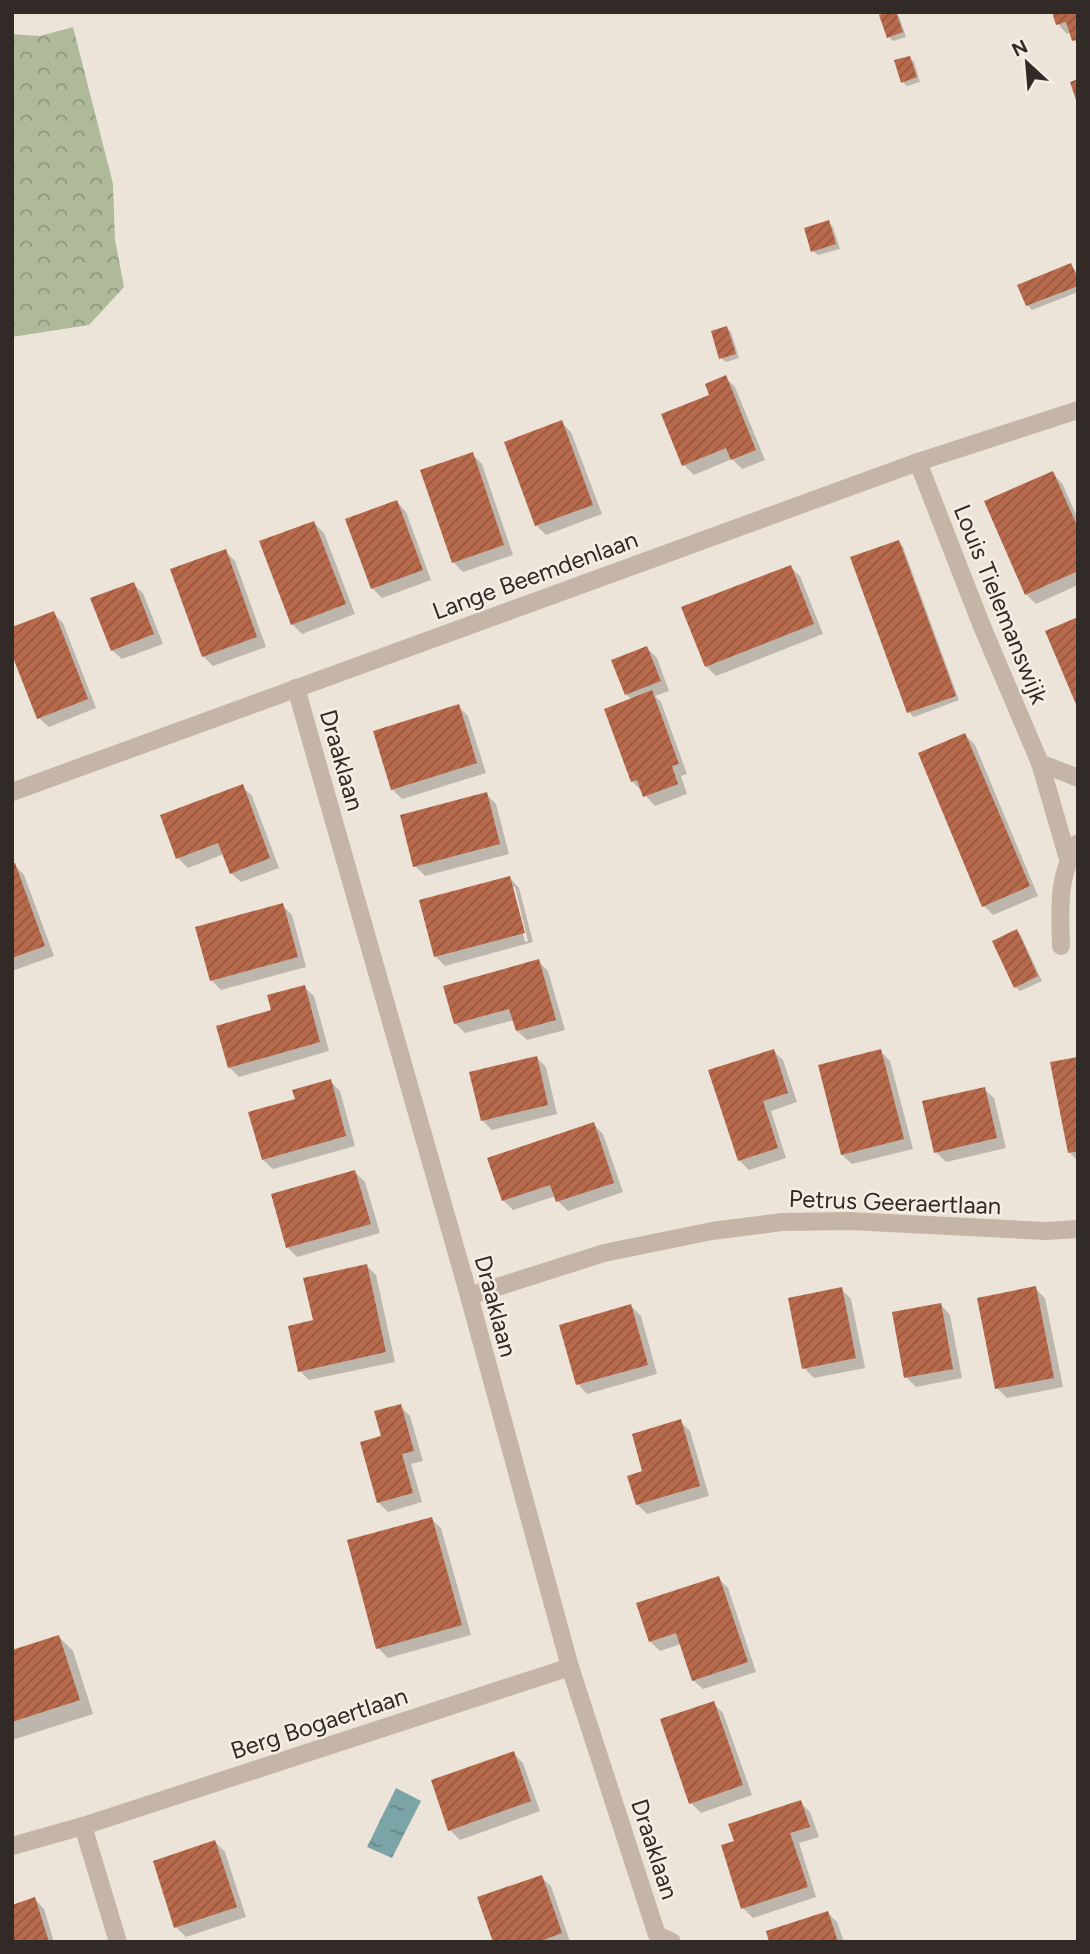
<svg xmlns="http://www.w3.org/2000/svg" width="1090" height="1954" font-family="Figtree,sans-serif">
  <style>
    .forest { fill: url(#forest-crowns) }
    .water { fill: url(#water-ripples) }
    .shadow { fill: #0003; fill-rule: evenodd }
    .building { fill: url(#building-hatch) }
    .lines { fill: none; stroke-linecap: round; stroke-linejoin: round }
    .street { stroke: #c4b5a6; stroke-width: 18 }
    .labels { text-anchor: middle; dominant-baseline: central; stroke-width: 5; stroke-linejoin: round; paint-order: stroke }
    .street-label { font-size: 24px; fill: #312a26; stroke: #f6eee4 }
  </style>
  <defs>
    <pattern id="forest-crowns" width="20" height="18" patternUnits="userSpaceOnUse" patternTransform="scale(1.75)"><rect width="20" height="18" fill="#afba9b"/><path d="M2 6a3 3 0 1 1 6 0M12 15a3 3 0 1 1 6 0" fill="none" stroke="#8f977e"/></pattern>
    <pattern id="water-ripples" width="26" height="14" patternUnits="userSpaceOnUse" patternTransform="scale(1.75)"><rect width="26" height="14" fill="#7ba4a7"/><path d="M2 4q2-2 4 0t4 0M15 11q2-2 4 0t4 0" fill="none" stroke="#658688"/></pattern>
    <pattern id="building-hatch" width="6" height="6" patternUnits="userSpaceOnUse" patternTransform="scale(1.75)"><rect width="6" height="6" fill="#b86a4c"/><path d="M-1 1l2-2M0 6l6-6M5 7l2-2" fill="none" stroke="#96573f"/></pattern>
  </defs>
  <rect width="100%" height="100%" fill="#ede4d9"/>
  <polygon class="forest" points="73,27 113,184 115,240 124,287 89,325 12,337 12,34 40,36"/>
  <polygon class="water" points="396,1788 421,1801 392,1858 367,1847"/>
  <g class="shadow">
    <polygon points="895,12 899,16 906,37 893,41 889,37"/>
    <polygon points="1078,12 1078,44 1073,40 1071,32 1067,34 1058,24"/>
    <polygon points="909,58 914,62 920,82 907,86 903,82"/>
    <polygon points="828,222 833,227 840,249 818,255 813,251"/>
    <polygon points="1071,265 1078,275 1078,292 1032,310 1027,305"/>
    <polygon points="726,328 731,332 739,358 726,362 721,358"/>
    <polygon points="725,377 735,387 765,460 742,469 732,459 694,475 684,465 711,396"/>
    <polygon points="561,422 571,432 602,514 546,535 536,525"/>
    <polygon points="472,454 482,464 513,555 463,572 453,562"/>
    <polygon points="1052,473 1062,483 1078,519 1078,585 1036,604 1026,594"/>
    <polygon points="397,502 406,512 431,580 382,598 372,588"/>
    <polygon points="314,523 324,533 355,614 302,634 292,624"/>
    <polygon points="899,542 903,547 959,700 914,717 909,712 853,559"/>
    <polygon points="225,551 235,561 266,647 213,666 203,656"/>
    <polygon points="790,567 800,576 823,634 716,676 706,666"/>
    <polygon points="133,584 143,593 163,644 122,659 112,650"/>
    <polygon points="53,613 63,623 96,708 49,727 39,718"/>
    <polygon points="647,648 657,658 669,691 655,696 661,702 687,774 681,776 687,794 655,806 632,781 632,700 626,694"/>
    <polygon points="458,706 468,716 486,773 402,799 392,789"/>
    <polygon points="965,735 975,745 1038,896 993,915 984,906"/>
    <polygon points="242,786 252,796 279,868 241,882 231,873 224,854 188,868 178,858"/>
    <polygon points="486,794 496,804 509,854 425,876 415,866"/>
    <polygon points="14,865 24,875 54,956 12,971 12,866"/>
    <path d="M510 878 519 888 533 942 445 966 435 956ZM511 887H515L528 941 525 942Z"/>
    <polygon points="282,905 292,915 306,967 221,990 211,980"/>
    <polygon points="1017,931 1021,936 1042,981 1020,991 1015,987"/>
    <polygon points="538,961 548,971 565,1030 527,1040 517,1031 514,1020 465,1033 455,1023"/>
    <polygon points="304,987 314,996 329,1051 239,1077 229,1067 273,1012"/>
    <polygon points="773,1051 783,1060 797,1102 771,1111 786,1158 749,1170 739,1160"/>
    <polygon points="880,1051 890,1061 913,1149 852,1164 842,1155"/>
    <polygon points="537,1058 546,1067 557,1114 492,1130 482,1120"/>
    <polygon points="1078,1059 1078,1161 1069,1152"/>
    <polygon points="330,1081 340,1091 355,1146 273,1169 263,1160"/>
    <polygon points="984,1089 994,1098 1006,1148 946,1162 936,1152"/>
    <polygon points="593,1124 603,1134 623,1192 568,1211 558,1201 556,1196 513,1210 503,1200"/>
    <polygon points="355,1172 365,1182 380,1233 297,1257 287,1247"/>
    <polygon points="366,1265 376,1275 395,1362 309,1380 300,1371 315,1321"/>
    <polygon points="1035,1288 1045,1298 1063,1387 1007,1398 997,1388"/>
    <polygon points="841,1289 851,1299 865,1368 814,1378 804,1368"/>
    <polygon points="941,1305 950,1315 962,1378 916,1387 906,1377"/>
    <polygon points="631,1306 641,1316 657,1374 587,1394 578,1384"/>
    <polygon points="400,1406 410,1416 423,1461 411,1464 422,1502 388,1512 378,1502 383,1437"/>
    <polygon points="680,1421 690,1431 709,1496 647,1514 637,1504"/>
    <polygon points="431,1519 441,1528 471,1635 388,1658 378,1648"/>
    <polygon points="718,1578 728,1588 756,1672 703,1689 693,1680 681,1644 660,1651 650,1641"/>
    <polygon points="59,1637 73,1651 93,1714 12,1740 12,1651"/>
    <polygon points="713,1703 723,1713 752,1795 701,1813 691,1803"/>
    <polygon points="513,1753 523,1763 540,1811 460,1840 450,1830"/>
    <polygon points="800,1802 810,1812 819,1837 799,1843 816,1897 753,1918 743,1908 736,1842"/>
    <polygon points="215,1842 225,1852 246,1917 186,1937 176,1927"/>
    <polygon points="541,1877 551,1886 570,1942 495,1942"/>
    <polygon points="35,1899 44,1909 54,1942 12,1942"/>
    <polygon points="828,1913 837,1922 844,1942 771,1942"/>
  </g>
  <g class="building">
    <polygon points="888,12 896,12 903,32 887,38 879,15"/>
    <polygon points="1052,12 1078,12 1078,39 1072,41 1066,22 1056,25"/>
    <polygon points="910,56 917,77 901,83 894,60"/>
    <polygon points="1078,79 1078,102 1077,103 1070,82"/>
    <polygon points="829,220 836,244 811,252 804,228"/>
    <polygon points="1071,263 1078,279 1078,286 1026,306 1017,285"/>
    <polygon points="727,326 736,354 719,359 711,331"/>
    <polygon points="726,375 756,450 731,460 726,448 682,466 661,414 709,395 705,384"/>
    <polygon points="562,420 593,505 535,526 504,442"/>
    <polygon points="473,452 504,545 452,563 420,470"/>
    <polygon points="1053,471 1078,528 1078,571 1025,595 984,501"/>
    <polygon points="397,500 423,570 371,589 345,519"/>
    <polygon points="314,521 346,604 291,625 259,541"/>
    <polygon points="899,540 956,696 907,713 850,557"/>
    <polygon points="226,549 257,637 202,657 170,569"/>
    <polygon points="791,565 814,624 705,667 681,607"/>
    <polygon points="134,582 154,634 111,651 90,598"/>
    <polygon points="54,611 88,699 37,719 12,655 12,627"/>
    <polygon points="1078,617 1078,709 1045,631"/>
    <polygon points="647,646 661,681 625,695 611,660"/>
    <polygon points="652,690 679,764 672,766 678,784 643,797 637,780 631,782 604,709"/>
    <polygon points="459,704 477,763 391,790 373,731"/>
    <polygon points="965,733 1030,886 982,907 918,753"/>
    <polygon points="243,784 270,858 230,874 218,843 176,859 160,815"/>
    <polygon points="487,792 500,844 413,867 400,815"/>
    <polygon points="15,863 45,946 12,958 12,864"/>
    <polygon points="510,876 525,933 434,957 419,900"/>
    <polygon points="283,903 298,957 210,981 195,927"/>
    <polygon points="1017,929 1038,976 1014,988 992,941"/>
    <polygon points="539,959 556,1020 516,1031 509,1009 454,1024 443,986"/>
    <polygon points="305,985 320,1042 228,1068 216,1026 271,1010 267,995"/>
    <polygon points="774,1049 788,1093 763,1101 778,1148 738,1161 708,1070"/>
    <polygon points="881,1049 904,1139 841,1155 818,1065"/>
    <polygon points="537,1056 548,1105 481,1121 469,1072"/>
    <polygon points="1078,1057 1078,1151 1068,1153 1050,1062"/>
    <polygon points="331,1079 346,1136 262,1160 248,1112 295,1099 292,1090"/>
    <polygon points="985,1087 997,1138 934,1153 922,1101"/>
    <polygon points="594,1122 614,1183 556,1202 550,1185 502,1201 487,1158"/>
    <polygon points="355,1170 371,1224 286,1248 271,1194"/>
    <polygon points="367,1264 386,1352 298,1372 288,1326 313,1320 303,1278"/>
    <polygon points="1036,1286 1054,1378 995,1389 977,1298"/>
    <polygon points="842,1287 856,1358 802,1369 788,1298"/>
    <polygon points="941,1303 953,1369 904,1378 892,1312"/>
    <polygon points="631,1304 648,1365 576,1385 559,1325"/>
    <polygon points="401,1404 414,1451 402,1454 413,1493 377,1503 360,1442 381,1436 374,1411"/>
    <polygon points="681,1419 700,1486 636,1505 627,1476 642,1471 632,1434"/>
    <polygon points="432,1517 462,1625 376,1649 347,1540"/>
    <polygon points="719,1576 748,1662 692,1681 676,1633 649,1642 636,1603"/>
    <polygon points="59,1635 80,1700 12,1722 12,1650"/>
    <polygon points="714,1701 743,1785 689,1804 660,1719"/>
    <polygon points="514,1751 531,1801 448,1831 431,1780"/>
    <polygon points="801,1800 810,1827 790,1833 808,1887 741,1909 721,1845 734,1841 728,1824"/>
    <polygon points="215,1840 237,1907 174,1928 153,1861"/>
    <polygon points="542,1875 562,1933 538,1942 493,1942 477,1897"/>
    <polygon points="35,1897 49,1942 12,1942 12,1905"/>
    <polygon points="828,1911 838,1942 769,1942 766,1931"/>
  </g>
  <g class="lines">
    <g class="street">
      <polyline points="918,462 981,624 1040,763 1078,778"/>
      <polyline points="296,688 469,1296 570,1667 657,1935 672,1942"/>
      <polyline points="1040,763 1068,859"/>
      <polyline points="12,792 918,462 1078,410"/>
      <path d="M1061 946C1060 908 1057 876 1078 843"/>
      <polyline points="469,1296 604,1253 712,1231 782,1222 849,1221 1046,1231 1078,1229"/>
      <polyline points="12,1846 83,1826"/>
      <polyline points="118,1942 83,1826 570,1667"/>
    </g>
  </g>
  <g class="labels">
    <g class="street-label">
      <text transform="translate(535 575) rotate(-20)">Lange Beemdenlaan</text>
      <text transform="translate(1001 604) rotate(68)">Louis Tielemanswijk</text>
      <text transform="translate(342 760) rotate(74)">Draaklaan</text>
      <text transform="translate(895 1202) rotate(2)">Petrus Geeraertlaan</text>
      <text transform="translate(496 1306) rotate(75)">Draaklaan</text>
      <text transform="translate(319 1723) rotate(-18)">Berg Bogaertlaan</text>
      <text transform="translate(655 1849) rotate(72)">Draaklaan</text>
    </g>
  </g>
  <rect width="1090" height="1954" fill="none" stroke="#312a26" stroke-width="28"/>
  <g transform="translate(1027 63) rotate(334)" stroke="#f6eee4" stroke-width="5" paint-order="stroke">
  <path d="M0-5L12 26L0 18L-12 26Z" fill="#312a26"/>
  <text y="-10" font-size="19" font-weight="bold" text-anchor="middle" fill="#312a26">N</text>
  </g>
</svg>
